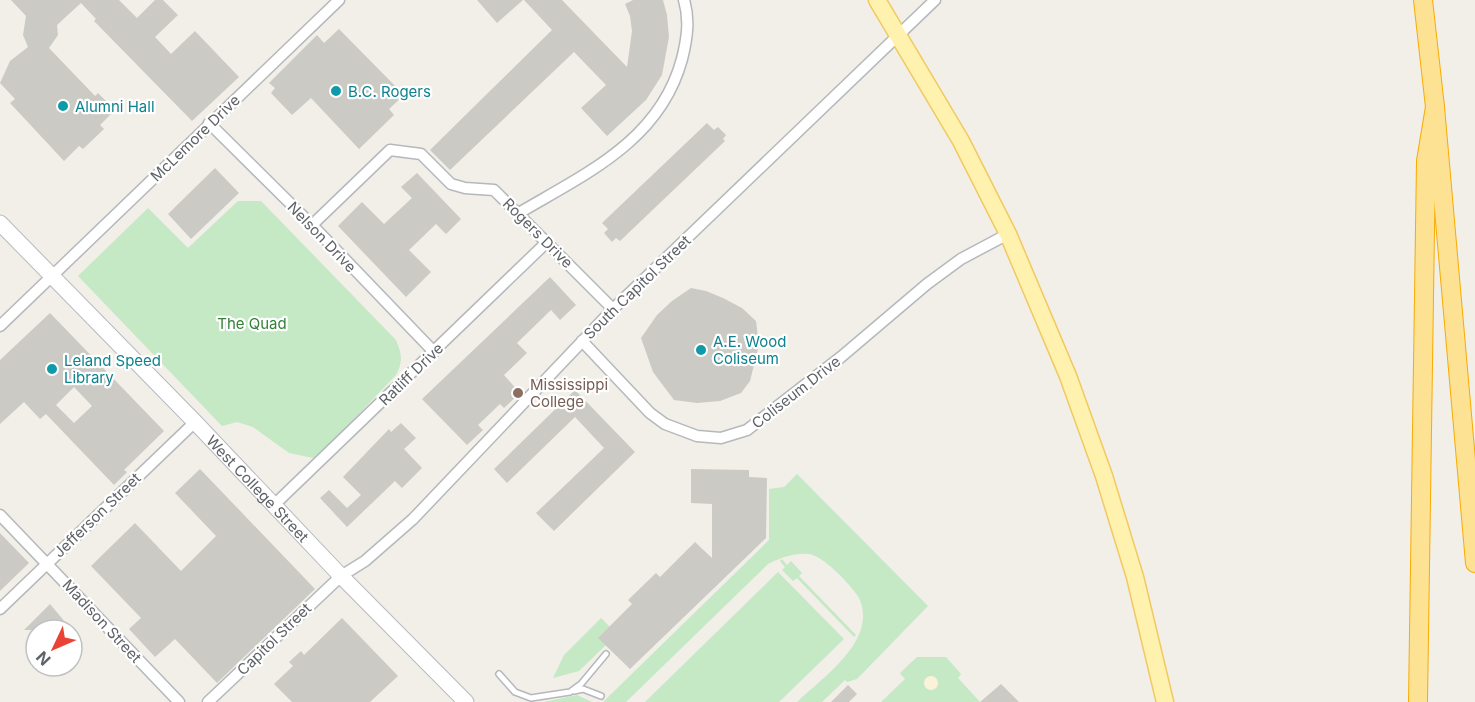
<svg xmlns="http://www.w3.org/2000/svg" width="1475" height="702" font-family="Inter,sans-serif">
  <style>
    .green { fill: #c5e8c5 }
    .sand { fill: #fbf3d9 }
    .building { fill: #cccac5; fill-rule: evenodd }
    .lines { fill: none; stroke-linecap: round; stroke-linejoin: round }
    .lane-casing { stroke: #b5b8bc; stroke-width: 8 }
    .street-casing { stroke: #b5b8bc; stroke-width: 13 }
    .secondary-casing { stroke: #b6babf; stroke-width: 17 }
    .primary-casing { stroke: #f2c960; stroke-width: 19 }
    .highway-casing { stroke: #f9ab00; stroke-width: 20 }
    .lane { stroke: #fff; stroke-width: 5 }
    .street { stroke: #fff; stroke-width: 10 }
    .secondary { stroke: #fff; stroke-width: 15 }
    .primary { stroke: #fff2af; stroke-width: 16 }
    .highway { stroke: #fde293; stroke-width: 18 }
    .culture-dot { fill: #0f9aa8; stroke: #fff; stroke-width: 2 }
    .education-dot { fill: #8d6e63; stroke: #fff; stroke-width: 2 }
    .labels { text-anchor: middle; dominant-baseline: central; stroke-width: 4.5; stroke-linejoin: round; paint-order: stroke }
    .culture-label { font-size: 15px; fill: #0d838f; stroke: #fff; text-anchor: start }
    .street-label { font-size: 15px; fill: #5f6368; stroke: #fff }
    .park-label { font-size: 15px; fill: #348238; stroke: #fff }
    .education-label { font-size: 15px; fill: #785e54; stroke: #fff; text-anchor: start }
  </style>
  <rect width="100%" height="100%" fill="#f1efe8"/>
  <g class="green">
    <path d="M238 201H261L396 340C402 354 403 362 396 375L333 441 313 458 289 453 253 427 237 422 222 426 78 276 148 208 188 248Z"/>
    <path d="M797 474 928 606 857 679 847 682 845 680 822 702H797C818 682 856 655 862 625 864 617 863 606 859 598 852 586 822 554 808 554 793 553 781 558 768 564L626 702H603L769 540V489L784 487Z"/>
    <polygon points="782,559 787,565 791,561 802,573 799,576 856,635 854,637 797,578 793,581 782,570 785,567 780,561"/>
    <polygon points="778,572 844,639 779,702 645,702"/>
    <polygon points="601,618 610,627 606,645 579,671 553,678 564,655"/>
    <polygon points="917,657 946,657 961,674 958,678 980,702 881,702 905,679 900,673"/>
    <polygon points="577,695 592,702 544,702"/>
  </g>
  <circle class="sand" cx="931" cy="683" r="7"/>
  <g class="building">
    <polygon points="11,0 119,0 137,18 155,0 163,0 178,15 155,37 171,54 195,31 239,77 192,121 94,21 96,19 81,3 57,25 58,35 49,48 95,96 98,93 115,110 100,125 104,129 83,149 79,146 64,161 10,103 15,99 0,83 10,61 28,47 23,35 26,16"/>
    <polygon points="477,0 523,0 497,23"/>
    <polygon points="524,0 562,0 627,67 632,31 630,16 625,4 633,0 663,0 667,15 669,37 662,75 646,100 607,136 581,108 606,85 574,52 450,170 430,150 552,30"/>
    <polygon points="339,29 404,95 389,109 394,115 359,149 311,98 292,115 271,93 275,88 269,83 317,35 324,43"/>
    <polygon points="707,123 714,130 718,127 726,135 723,139 725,141 620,241 616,238 612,242 604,233 608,229 602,223"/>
    <polygon points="215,168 239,193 191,239 168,214"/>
    <polygon points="417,173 461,219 446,234 436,224 409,250 431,272 406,297 338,226 362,202 384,224 412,198 401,187"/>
    <polygon points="550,277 576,305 560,320 551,310 517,343 527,353 504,375 520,393 504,408 500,404 478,425 483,430 467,445 422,399"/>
    <polygon points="691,288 706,291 723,298 742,308 756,321 759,345 750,381 741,393 720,401 697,403 674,400 653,372 641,338 657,315 672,301"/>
    <path d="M50 313 164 431 124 470 127 472 114 485 46 414 40 419 24 402 0 424V360ZM74 387 92 406 74 423 56 405Z"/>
    <polygon points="575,390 635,452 554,531 536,513 604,448 575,417 507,483 494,469"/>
    <polygon points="401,423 416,438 404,449 422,468 402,488 395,481 347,527 320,498 329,490 347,508 361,495 343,477 389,429 391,432"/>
    <polygon points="200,469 315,589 217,683 175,639 155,657 129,629 141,618 91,566 135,523 181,571 216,536 175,493"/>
    <polygon points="691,469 749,470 749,477 767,478 766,538 630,669 598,638 632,604 628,600 656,573 660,577 695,542 712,558 712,504 691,503"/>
    <polygon points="0,533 29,563 0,591"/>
    <polygon points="50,604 65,622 56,630 24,630"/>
    <polygon points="342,618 398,676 370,702 292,702 274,684 293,666 289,662 301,651 304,655"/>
    <polygon points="1001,684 1019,702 980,702"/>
    <polygon points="848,685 857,694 849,702 831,702"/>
  </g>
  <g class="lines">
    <defs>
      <g id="lane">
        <polyline points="499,674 515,692 531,698 570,692 581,684 606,654"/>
        <polyline points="574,691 583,689 601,696"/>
      </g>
      <g id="street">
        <polyline points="209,123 312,225 434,352"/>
        <path d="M519 213C585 174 660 141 682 59 687 39 690 20 684 0"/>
        <polyline points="312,225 390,150 421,154 451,184 465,188 494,190 613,309"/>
        <polyline points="0,326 339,0"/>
        <polyline points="582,341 650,413 665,424 697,436 721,438 747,430 841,357 927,284 961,259 1008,234"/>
        <polyline points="274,505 547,242"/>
        <polyline points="0,515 179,702"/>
        <polyline points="0,609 195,422"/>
        <polyline points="208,702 341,576 365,561 413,519 613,309 935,0"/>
      </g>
      <g id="secondary">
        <path id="s1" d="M0 223 195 422 341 576 466 702"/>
      </g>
      <polyline id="primary" points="877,0 961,141 1008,234 1068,376 1104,476 1135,577 1165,702"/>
      <g id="highway">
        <polyline points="1423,0 1435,107 1475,563"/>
        <polyline points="1418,702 1426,161 1435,107"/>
      </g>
    </defs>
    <use href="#lane" class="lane-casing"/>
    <use href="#street" class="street-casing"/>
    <use href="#secondary" class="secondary-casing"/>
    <use href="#primary" class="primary-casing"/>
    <use href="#highway" class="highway-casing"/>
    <use href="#lane" class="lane"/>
    <use href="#street" class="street"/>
    <use href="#secondary" class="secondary"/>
    <use href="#primary" class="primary"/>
    <use href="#highway" class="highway"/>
  </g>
  <g class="culture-dot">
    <circle cx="336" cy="91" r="6"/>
    <circle cx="63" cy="106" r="6"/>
    <circle cx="701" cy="350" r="6"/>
    <circle cx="52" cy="369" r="6"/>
  </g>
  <circle class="education-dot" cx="518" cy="393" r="6"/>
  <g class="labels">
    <g class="culture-label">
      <text x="348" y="91">B.C. Rogers</text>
      <text x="75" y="106">Alumni Hall</text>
      <text x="713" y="341">A.E. Wood<tspan x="713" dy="17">Coliseum</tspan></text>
      <text x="64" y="360">Leland Speed<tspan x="64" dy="17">Library</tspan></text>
    </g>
    <g class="street-label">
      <text transform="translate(195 138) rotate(-44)">McLemore Drive</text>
      <text transform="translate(538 233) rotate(45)">Rogers Drive</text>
      <text transform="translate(322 237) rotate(46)">Nelson Drive</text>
      <text transform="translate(637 287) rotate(-44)">South Capitol Street</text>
      <text transform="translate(411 374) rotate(-44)">Ratliff Drive</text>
      <text transform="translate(796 392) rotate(-38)">Coliseum Drive</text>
      <text stroke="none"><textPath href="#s1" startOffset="370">West College Street</textPath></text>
      <text transform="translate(97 515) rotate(-44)">Jefferson Street</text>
      <text transform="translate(102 621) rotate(47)">Madison Street</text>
      <text transform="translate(274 639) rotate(-44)">Capitol Street</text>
    </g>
    <g class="park-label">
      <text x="252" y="323">The Quad</text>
    </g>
    <g class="education-label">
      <text x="530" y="384">Mississippi<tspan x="530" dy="17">College</tspan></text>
    </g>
  </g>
  <g transform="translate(54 648) rotate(226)"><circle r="28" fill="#ffffff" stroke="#bfc1c3" stroke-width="1.5"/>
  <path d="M0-4.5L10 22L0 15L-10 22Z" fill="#ea4335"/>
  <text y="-9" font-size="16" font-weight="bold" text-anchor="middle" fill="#5f6368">N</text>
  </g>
</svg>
